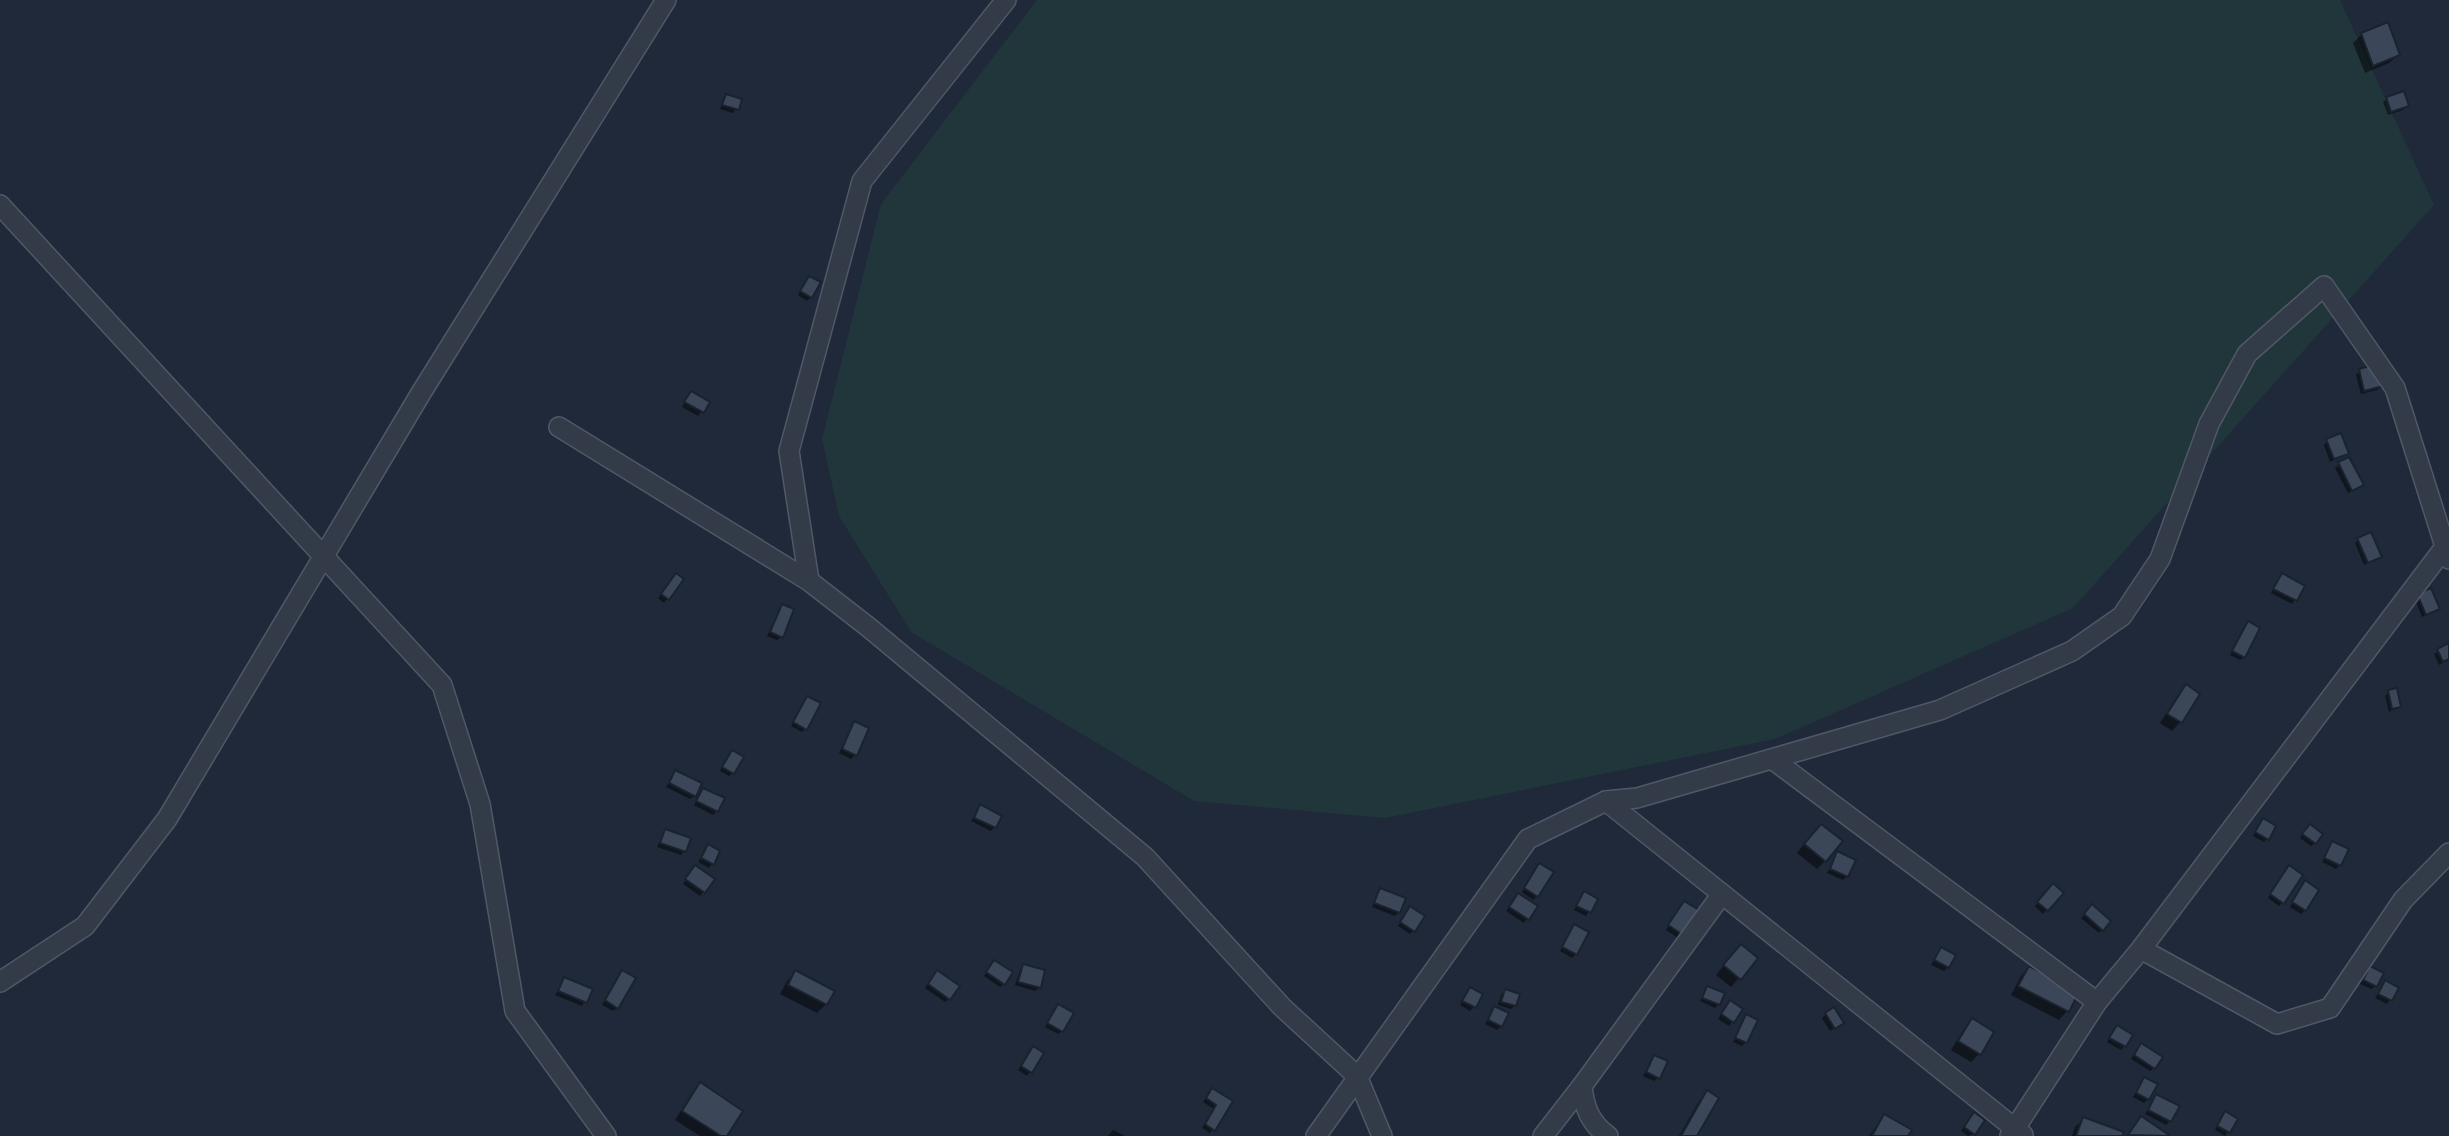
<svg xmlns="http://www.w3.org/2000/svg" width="2449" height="1136" font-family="'DM Sans',sans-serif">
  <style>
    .green { fill: #21363a }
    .shadow { fill: #0007 }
    .building { fill: #3b4759; stroke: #1a222f; stroke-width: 2 }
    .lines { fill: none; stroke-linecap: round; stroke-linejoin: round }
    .street-casing { stroke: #505867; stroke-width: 22 }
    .street { stroke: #333b49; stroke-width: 19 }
  </style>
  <rect width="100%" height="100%" fill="#1f2939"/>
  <polygon class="green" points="1037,0 2340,0 2434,205 2073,608 1775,739 1385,818 1194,801 911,632 839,516 822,439 881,204"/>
  <g class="shadow">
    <polygon points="2362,34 2398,55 2389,63 2365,73 2353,43"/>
    <polygon points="726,96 740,100 733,113 720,109"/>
    <polygon points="2387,99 2407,106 2403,110 2388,115 2383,102"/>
    <polygon points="806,282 811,297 807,301 798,295"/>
    <polygon points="2360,371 2381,386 2377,390 2361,394 2356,375"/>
    <polygon points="688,397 708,402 698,416 682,407"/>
    <polygon points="2327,441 2347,453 2330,462 2324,445"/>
    <polygon points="2349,459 2362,485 2348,493 2335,468"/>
    <polygon points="2358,540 2380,556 2364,565 2355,543"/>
    <polygon points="2282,575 2303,587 2292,604 2271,593"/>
    <polygon points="673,578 682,579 664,603 658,598"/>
    <polygon points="2418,595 2438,609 2422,617 2415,599"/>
    <polygon points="782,606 781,637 777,640 767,636"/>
    <polygon points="2248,623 2244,657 2240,660 2230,655"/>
    <polygon points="2449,645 2449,660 2439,665 2434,654"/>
    <polygon points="2186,687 2198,694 2180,722 2172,731 2160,723 2178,695"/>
    <polygon points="2389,692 2399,707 2389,712 2385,696"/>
    <polygon points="807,698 806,728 802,732 791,726"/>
    <polygon points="854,723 855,755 851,759 839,753"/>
    <polygon points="728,756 733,773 729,776 720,771"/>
    <polygon points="676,772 694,796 690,799 666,787"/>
    <polygon points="703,790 717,811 713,815 694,805"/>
    <polygon points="980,806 995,827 991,831 971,821"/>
    <polygon points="2263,820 2267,838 2264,842 2253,836"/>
    <polygon points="2306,830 2315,843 2311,846 2300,838"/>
    <polygon points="665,831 684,851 681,855 657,847"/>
    <polygon points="1812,834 1825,861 1817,869 1797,853"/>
    <polygon points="2333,843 2339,865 2336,869 2322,862"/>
    <polygon points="708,847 712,864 709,868 698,862"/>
    <polygon points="1838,853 1847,876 1843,880 1827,873"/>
    <polygon points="1536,869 1537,896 1533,900 1522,892"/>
    <polygon points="692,871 712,879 700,896 683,884"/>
    <polygon points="2286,871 2283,902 2279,906 2268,898"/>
    <polygon points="2053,885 2062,893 2043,914 2035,906"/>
    <polygon points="2302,886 2305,910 2301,914 2290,907"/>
    <polygon points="1381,890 1399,912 1395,916 1372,907"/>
    <polygon points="1584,894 1596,899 1586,916 1574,910"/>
    <polygon points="1518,895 1535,906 1524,923 1506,911"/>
    <polygon points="1681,907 1682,934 1678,938 1666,930"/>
    <polygon points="2092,907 2109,921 2099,933 2081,918"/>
    <polygon points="1407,912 1414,930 1410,934 1398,926"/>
    <polygon points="1575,926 1576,954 1572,958 1560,951"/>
    <polygon points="1941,949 1948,967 1944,971 1931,965"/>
    <polygon points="1733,954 1756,959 1731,987 1716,975"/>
    <polygon points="991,966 1004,984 1000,987 984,976"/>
    <polygon points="1023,966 1039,987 1035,991 1015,985 1020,970"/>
    <polygon points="2029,968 2077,993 2067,1011 2059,1020 2011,995 2021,976"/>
    <polygon points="2370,968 2375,986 2372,989 2360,984"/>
    <polygon points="622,972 617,1008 613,1011 602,1005"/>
    <polygon points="796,973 832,992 826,1004 817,1013 780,994 787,981"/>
    <polygon points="934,976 949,999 945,1002 925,988"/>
    <polygon points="565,979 591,990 582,1006 555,995"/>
    <polygon points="2385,983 2396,989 2387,1004 2375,998"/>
    <polygon points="1707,988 1719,1004 1715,1008 1700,1001"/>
    <polygon points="1470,989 1474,1007 1470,1011 1460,1005"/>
    <polygon points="1505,991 1515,1005 1511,1009 1498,1005 1501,995"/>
    <polygon points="1058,1006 1062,1031 1058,1034 1045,1027"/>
    <polygon points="1726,1006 1741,1009 1729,1026 1718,1019"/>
    <polygon points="1495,1008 1501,1026 1497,1030 1485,1024"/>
    <polygon points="1826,1014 1838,1026 1830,1031 1822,1018"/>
    <polygon points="1746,1017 1746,1042 1742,1046 1733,1042"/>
    <polygon points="1972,1020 1992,1032 1979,1054 1971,1062 1951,1050 1964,1029"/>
    <polygon points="2117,1027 2124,1046 2121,1050 2107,1042"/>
    <polygon points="2138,1049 2154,1068 2150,1071 2131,1059"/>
    <polygon points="1029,1052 1042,1054 1027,1076 1018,1070"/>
    <polygon points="1655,1057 1658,1078 1654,1081 1643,1076"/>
    <polygon points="2144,1079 2148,1099 2144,1103 2133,1097"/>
    <polygon points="701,1085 725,1136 700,1136 675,1120 692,1093"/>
    <polygon points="1212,1090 1231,1102 1210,1133 1202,1128 1214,1109 1203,1102"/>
    <polygon points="1707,1093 1695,1136 1679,1136 1699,1101"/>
    <polygon points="2157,1096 2170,1121 2166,1125 2145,1114"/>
    <polygon points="1884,1116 1906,1136 1869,1136"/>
    <polygon points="2222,1117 2236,1119 2225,1136 2215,1130"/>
    <polygon points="1970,1118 1973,1134 1968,1136 1961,1131"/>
    <polygon points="2141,1118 2167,1136 2126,1136"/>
    <polygon points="2084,1119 2121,1136 2072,1136 2075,1127"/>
    <polygon points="1113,1130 1125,1136 1108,1136"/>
  </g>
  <g class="building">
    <polygon points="2388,22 2400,55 2373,66 2361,33"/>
    <polygon points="2404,91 2409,106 2391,112 2386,97"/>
    <polygon points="726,94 742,99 739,110 722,105"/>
    <polygon points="809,276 821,282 812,298 800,291"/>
    <polygon points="2377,364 2383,386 2364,391 2359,369"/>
    <polygon points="691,391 710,402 704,413 684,402"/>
    <polygon points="2341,433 2349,454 2334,459 2326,439"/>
    <polygon points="2349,457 2364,485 2352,491 2338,462"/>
    <polygon points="2371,532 2382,557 2368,563 2357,538"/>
    <polygon points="676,573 684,579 669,600 661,594"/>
    <polygon points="2282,573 2305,586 2297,601 2273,589"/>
    <polygon points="2431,588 2440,609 2426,615 2417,594"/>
    <polygon points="782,604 794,609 783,638 770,632"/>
    <polygon points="2248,621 2260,628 2245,658 2232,651"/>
    <polygon points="2449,643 2449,659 2443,662 2437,649"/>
    <polygon points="2186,684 2200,694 2182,723 2167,714"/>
    <polygon points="2397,688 2401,707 2392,709 2388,690"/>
    <polygon points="807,696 821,703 807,730 793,722"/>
    <polygon points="854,721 869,728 857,756 842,749"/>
    <polygon points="732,750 744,757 734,774 722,767"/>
    <polygon points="675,770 702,783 696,797 669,783"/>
    <polygon points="703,788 725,798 718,812 696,801"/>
    <polygon points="980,804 1002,816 996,828 974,818"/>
    <polygon points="2263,818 2276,826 2269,840 2255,832"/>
    <polygon points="1821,824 1843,841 1826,862 1804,844"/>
    <polygon points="2310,824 2323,834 2316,844 2302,834"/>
    <polygon points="665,829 691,838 686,852 660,843"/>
    <polygon points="2332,841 2349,849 2341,866 2324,858"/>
    <polygon points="708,844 720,851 714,865 701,858"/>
    <polygon points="1837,851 1856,860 1848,877 1830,869"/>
    <polygon points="1539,863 1554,872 1538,897 1524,888"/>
    <polygon points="695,865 715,879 705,893 685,879"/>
    <polygon points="2289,865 2303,875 2284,904 2270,894"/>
    <polygon points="2305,880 2319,890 2306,911 2292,902"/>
    <polygon points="2053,883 2064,893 2048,911 2037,902"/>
    <polygon points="1380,888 1406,898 1400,913 1374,903"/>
    <polygon points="1584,891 1598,899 1591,913 1576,906"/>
    <polygon points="1518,893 1538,906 1529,920 1509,907"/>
    <polygon points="1684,901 1699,910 1683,935 1668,925"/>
    <polygon points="2092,904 2111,921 2103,931 2084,914"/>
    <polygon points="1410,906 1425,916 1415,932 1400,922"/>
    <polygon points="1574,924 1589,932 1577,955 1562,947"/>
    <polygon points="1741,944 1758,958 1741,980 1723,965"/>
    <polygon points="1941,947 1956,955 1949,968 1934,960"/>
    <polygon points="994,960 1013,972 1005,985 986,972"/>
    <polygon points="1023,964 1045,970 1041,988 1018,982"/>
    <polygon points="2029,966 2079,992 2069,1012 2018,986"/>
    <polygon points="2370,966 2384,973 2377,987 2363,980"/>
    <polygon points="622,970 636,978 618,1009 605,1000"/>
    <polygon points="795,970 835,991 827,1005 788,985"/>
    <polygon points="937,970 960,986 950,1000 928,984"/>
    <polygon points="564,977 593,989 587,1003 558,991"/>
    <polygon points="2385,980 2399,988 2392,1001 2378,994"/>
    <polygon points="1707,986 1725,993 1720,1005 1702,998"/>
    <polygon points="1470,987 1483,994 1476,1008 1462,1001"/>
    <polygon points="1505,989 1520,994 1516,1006 1501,1002"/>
    <polygon points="1730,1000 1743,1009 1734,1023 1721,1014"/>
    <polygon points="1058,1004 1074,1013 1063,1032 1047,1023"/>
    <polygon points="1494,1006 1509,1013 1502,1027 1488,1020"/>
    <polygon points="1834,1007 1844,1023 1835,1029 1825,1013"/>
    <polygon points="1746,1014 1758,1020 1747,1043 1735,1038"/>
    <polygon points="1972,1018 1994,1032 1981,1055 1958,1041"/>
    <polygon points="2117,1025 2133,1035 2126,1047 2109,1038"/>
    <polygon points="2141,1043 2163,1057 2155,1069 2134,1055"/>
    <polygon points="1033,1046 1044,1053 1032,1073 1021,1066"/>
    <polygon points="1654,1055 1668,1061 1660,1079 1646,1072"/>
    <polygon points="2144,1077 2158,1084 2149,1100 2136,1093"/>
    <polygon points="700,1082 743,1111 727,1136 721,1136 682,1111"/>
    <polygon points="1212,1088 1233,1101 1215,1131 1205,1124 1216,1105 1206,1098"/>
    <polygon points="1707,1090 1719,1098 1697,1136 1681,1136"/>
    <polygon points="2156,1094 2180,1106 2171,1122 2148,1110"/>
    <polygon points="2225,1111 2238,1119 2230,1133 2217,1126"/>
    <polygon points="1974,1112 1985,1120 1975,1135 1964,1127"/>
    <polygon points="1884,1114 1912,1130 1908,1136 1872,1136"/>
    <polygon points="2141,1116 2169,1135 2169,1136 2128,1135"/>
    <polygon points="2083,1117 2124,1132 2122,1136 2076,1136"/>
  </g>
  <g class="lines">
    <defs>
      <g id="street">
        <polyline points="0,205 442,685 480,804 515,1011 606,1136"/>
        <polyline points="559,427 809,581 867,626 1145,857 1282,1007 1357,1076 1382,1136"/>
        <polyline points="809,581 789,451 862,181 1006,0"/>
        <polyline points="1772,759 2097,1002"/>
        <polyline points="1606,801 2023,1135"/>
        <polyline points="2141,949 2277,1024 2330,1008 2403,900 2449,853"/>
        <polyline points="0,982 85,926 167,819 421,393 666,0"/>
        <polyline points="1316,1136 1528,839 1606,801 1637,798 1940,710 2072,651 2122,616 2160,559 2209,424 2247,354 2324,286 2395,388 2449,559"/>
        <polyline points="1543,1136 1582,1086"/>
        <path d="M1608 1136C1590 1123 1584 1107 1582 1086L1722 894"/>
        <polyline points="2010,1136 2097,1002 2141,949 2445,547"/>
      </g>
    </defs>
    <use href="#street" class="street-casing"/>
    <use href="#street" class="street"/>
  </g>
</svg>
